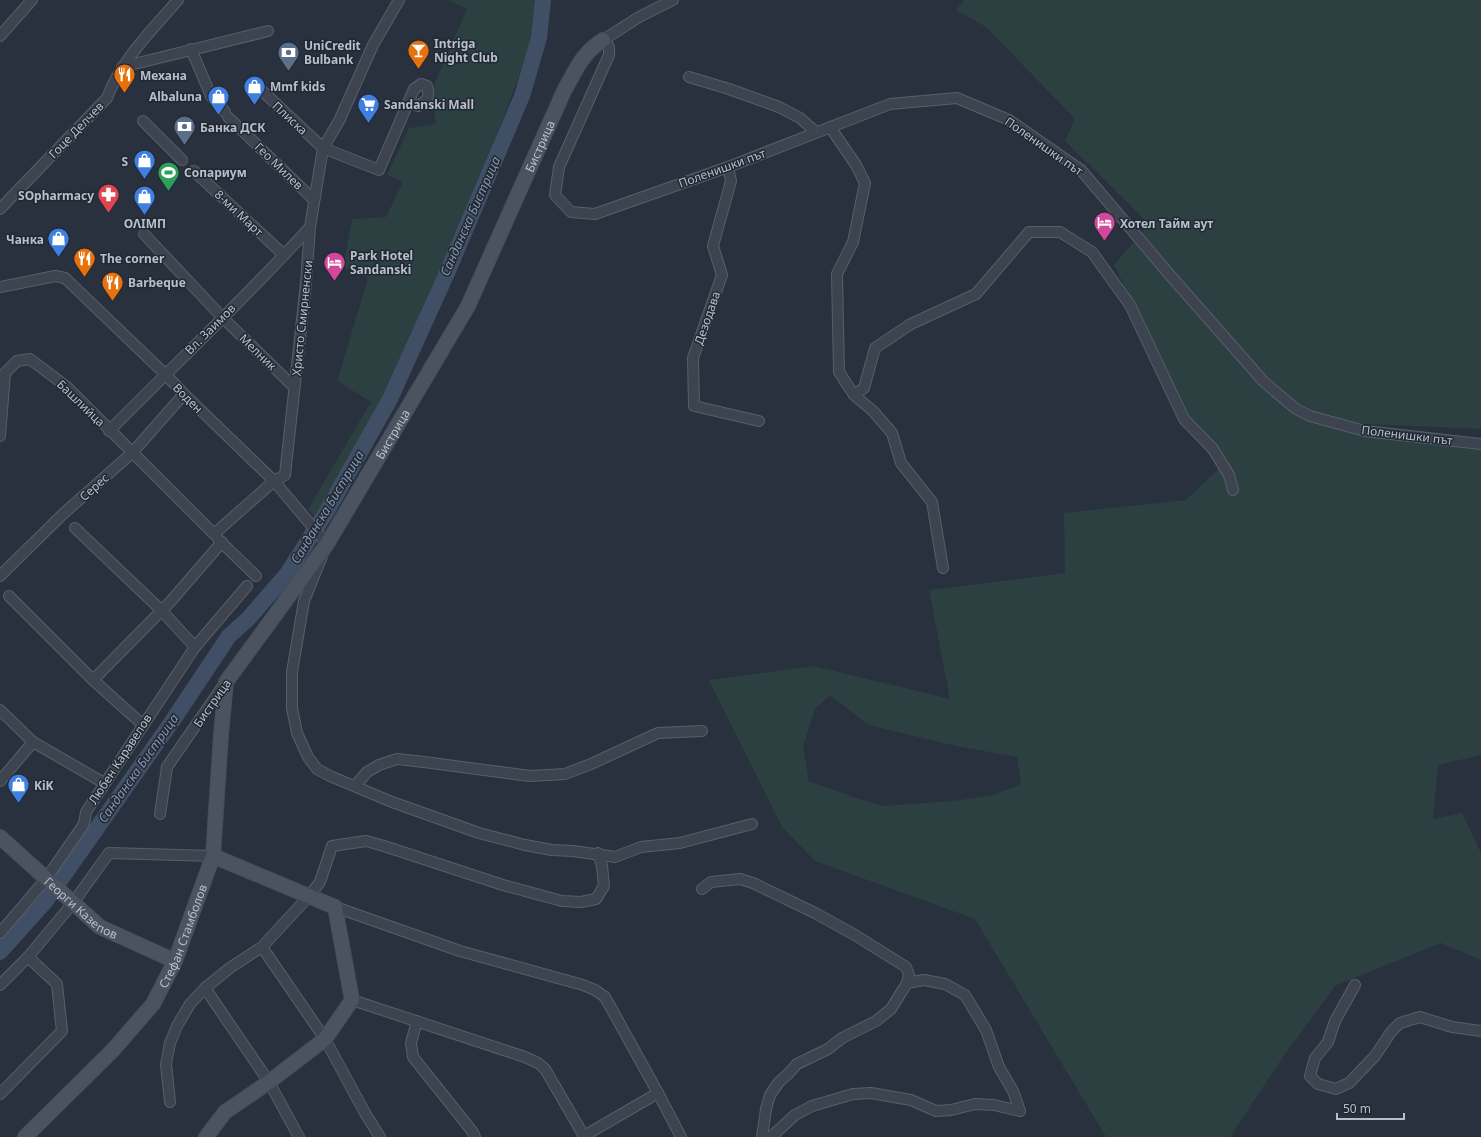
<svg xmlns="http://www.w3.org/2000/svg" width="1481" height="1137" font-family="'Noto Sans',sans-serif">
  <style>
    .green { fill: #2c3f41; fill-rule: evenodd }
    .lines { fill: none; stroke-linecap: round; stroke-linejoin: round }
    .river { stroke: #404f66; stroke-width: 16 }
    .street-casing { stroke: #575f69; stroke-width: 12 }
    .secondary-casing { stroke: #464d58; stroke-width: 16 }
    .street { stroke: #3d444f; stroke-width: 10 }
    .secondary { stroke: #4b5361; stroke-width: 14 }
    .labels { text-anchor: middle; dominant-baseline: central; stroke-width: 3; stroke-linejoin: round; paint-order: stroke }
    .poi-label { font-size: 12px; font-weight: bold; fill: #b9bfc9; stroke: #212934; text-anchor: start }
    .street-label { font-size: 12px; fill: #b9bfc9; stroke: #212934 }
    .water-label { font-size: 13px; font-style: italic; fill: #8495ad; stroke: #212934 }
  </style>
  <rect width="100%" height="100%" fill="#29313f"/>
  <g class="green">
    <polygon points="448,0 535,0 535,34 459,234 380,408 317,520 308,509 371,402 337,381 368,278 343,267 352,219 386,217 403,182 387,175 409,128 436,124 431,92 467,9"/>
    <path d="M964 0H1481V429L1344 423 1481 443V755L1438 765 1433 819 1462 813 1481 853V960L1441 943 1335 986 1283 1057 1230 1137H1106L975 919 815 861 782 827 709 680 814 666 950 699 929 590 1065 573 1064 513 1186 500 1228 460 1189 416 1114 265 1149 224 1065 141 1075 119 986 27 956 10ZM830 695 868 725 956 746 1017 757 1021 784 993 795 954 801 883 806 853 797 809 781 803 747 815 709Z"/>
  </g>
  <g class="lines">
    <polyline class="river" points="0,952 45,902 173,720 229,636 248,619 287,574 327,511 390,399 447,273 522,96 539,38 543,0"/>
    <defs>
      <g id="street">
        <polyline points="673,0 639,17 603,40 609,47 609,55 559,167 555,195 571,212 595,214 728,167 890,104 957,98 1009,120 1081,170 1169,274 1264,382 1296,409 1310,416 1365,431 1481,444"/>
        <polyline points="0,36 32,0"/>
        <polyline points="191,49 211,96 225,112"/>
        <polyline points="122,67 268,31"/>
        <polyline points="689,77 729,89 779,107 800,118 816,132"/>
        <path d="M258 87 323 148 379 170 414 89 421 84 427 86C430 97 428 100 418 106L408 102"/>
        <polyline points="228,117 313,199"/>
        <polyline points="143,121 182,160"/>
        <polyline points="830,127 856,165 865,183 853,242 837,274 839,372 854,395 864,388 875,348 911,324 976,294 1029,232 1060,232 1092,252 1130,305 1184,419 1213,449 1229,475 1233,490"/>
        <polyline points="728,167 731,181 713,246 722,275 693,358 694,406 759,421"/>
        <polyline points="194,171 284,255"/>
        <path d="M0 209 107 98C121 60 152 30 178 0"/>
        <polyline points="144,234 222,317 294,387"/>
        <polyline points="0,287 55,276 65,278 165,374 184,394 274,481 327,544 304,601 292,672 292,708 297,733 308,757 317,769 330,776 392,802 479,833 525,845 552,850 573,851 615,857 641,847 680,843 752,824"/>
        <polyline points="854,395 873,411 892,433 901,463 932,502 943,568"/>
        <path d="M109 431C176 363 246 298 310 227"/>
        <polyline points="0,436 5,373 17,361 30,359 67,387 214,534 274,481 285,475 306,283 310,227 323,148 339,121 373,45 399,0"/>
        <polyline points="75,528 161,610 195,647"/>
        <polyline points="218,539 256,576"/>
        <polyline points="0,576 63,514 132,453 184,394"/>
        <polyline points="9,596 93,680 142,724"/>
        <polyline points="93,680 171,601 222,542"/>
        <polyline points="0,710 33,742 104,783"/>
        <polyline points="0,781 33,742"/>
        <polyline points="355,786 367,772 379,765 397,759 424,762 530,776 565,774 591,764 658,733 702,731"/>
        <polyline points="160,814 167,767 225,683"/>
        <polyline points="702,889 711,882 740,879 753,883 815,913 855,935 906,967 909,975 907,983 891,1009 876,1021 842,1038 828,1049 797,1064 789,1073 779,1082 770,1095 766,1109 762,1137"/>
        <polyline points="335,907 460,951 583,985 595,990 605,997 658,1093 681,1137"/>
        <polyline points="0,933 46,879 84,824 86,812 195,647 247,586"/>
        <polyline points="262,947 325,1039 365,1113 380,1137"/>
        <polyline points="907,983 924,980 945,984 965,995 986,1030 999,1067 1013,1091 1020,1111"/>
        <polyline points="0,985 28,957 73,903 109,853 213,856"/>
        <polyline points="1355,985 1335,1021 1328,1042 1315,1058 1310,1076 1318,1084 1336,1089 1349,1083 1375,1056 1391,1032 1400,1023 1420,1017 1452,1027 1481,1031"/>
        <polyline points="205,988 269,1082 299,1137"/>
        <polyline points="352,1000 525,1057 538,1063 545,1069 584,1136 658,1093"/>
        <polyline points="417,1021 411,1043 413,1057 472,1131 475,1137"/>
        <polyline points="0,1094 62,1031 57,984 28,957"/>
        <polyline points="170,1102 166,1064 170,1043 177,1026 190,1004 205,988 231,967 262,947 309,896 320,882 332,846 366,841 384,846 503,885 562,901 581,902 596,899 604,886 602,866 598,853"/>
        <polyline points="771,1137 795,1115 812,1106 853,1094 871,1093 911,1100 936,1111 951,1110 975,1104 994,1105 1020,1111"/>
      </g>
      <g id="secondary">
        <path id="s1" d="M0 837 100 927 175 961"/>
        <path id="s2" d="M25 1137 113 1050 153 1004 175 961 213 856 221 735 226 682 327 544 468 306 564 91C576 70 582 53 603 40"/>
        <polyline points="206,1137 225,1112 269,1082 325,1039 352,1000 335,907 213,856"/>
      </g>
    </defs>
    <use href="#street" class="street-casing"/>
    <use href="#secondary" class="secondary-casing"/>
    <use href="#street" class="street"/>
    <use href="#secondary" class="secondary"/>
  </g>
  <defs>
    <symbol id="bar-pin" viewBox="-11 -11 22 30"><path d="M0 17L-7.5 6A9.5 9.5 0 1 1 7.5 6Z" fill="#e8710a" stroke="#212934"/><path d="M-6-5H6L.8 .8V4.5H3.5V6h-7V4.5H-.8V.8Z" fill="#fff"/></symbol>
    <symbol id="bank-pin" viewBox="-11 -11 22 30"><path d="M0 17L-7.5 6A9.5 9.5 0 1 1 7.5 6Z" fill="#5c6f8a" stroke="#212934"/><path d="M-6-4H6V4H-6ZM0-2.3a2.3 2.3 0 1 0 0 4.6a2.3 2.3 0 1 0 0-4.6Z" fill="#fff"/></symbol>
    <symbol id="restaurant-pin" viewBox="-11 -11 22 30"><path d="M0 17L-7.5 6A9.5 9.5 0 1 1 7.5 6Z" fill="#e8710a" stroke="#212934"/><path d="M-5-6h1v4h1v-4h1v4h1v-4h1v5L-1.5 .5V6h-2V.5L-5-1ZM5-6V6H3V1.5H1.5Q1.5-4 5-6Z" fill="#fff"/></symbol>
    <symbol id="shop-pin" viewBox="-11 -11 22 30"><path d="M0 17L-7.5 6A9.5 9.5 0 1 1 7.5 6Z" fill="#3f7fe0" stroke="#212934"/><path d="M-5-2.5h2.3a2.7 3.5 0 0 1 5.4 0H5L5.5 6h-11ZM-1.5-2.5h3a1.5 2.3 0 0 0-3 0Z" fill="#fff"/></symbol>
    <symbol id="supermarket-pin" viewBox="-11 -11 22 30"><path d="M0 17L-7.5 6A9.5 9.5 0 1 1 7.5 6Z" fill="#3f7fe0" stroke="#212934"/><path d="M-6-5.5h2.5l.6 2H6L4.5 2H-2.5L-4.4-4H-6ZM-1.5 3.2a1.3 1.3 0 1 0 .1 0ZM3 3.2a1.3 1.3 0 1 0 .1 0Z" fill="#fff"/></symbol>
    <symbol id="stadium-pin" viewBox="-11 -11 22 30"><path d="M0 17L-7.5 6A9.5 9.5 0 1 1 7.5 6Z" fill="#2e9e5b" stroke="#212934"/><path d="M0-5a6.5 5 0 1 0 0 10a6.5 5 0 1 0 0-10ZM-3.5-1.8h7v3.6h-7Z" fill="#fff"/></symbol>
    <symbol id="pharmacy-pin" viewBox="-11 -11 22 30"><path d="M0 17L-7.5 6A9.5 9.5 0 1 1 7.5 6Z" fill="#e0444e" stroke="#212934"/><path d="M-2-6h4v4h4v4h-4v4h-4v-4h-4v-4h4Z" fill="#fff"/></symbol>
    <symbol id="hotel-pin" viewBox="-11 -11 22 30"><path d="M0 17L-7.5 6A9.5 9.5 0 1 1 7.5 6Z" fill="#d1479c" stroke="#212934"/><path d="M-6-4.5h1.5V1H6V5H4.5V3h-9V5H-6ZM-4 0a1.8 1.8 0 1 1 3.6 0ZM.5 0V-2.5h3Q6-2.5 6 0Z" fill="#fff"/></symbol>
  </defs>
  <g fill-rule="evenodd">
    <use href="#bar-pin" x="406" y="38" width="25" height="34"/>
    <use href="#bank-pin" x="276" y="40" width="25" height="34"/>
    <use href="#restaurant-pin" x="112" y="62" width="25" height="34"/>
    <use href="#shop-pin" x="242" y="74" width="25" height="34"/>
    <use href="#shop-pin" x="206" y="84" width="25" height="34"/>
    <use href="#supermarket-pin" x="356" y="92" width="25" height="34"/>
    <use href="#bank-pin" x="172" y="114" width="25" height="34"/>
    <use href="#shop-pin" x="132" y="148" width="25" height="34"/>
    <use href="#stadium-pin" x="156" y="160" width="25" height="34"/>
    <use href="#pharmacy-pin" x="96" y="182" width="25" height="34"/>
    <use href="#shop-pin" x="132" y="184" width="25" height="34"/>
    <use href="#hotel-pin" x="1092" y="210" width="25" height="34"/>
    <use href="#shop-pin" x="46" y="226" width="25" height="34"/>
    <use href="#restaurant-pin" x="72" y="246" width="25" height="34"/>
    <use href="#hotel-pin" x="322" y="250" width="25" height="34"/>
    <use href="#restaurant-pin" x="100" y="270" width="25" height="34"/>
    <use href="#shop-pin" x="6" y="772" width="25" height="34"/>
  </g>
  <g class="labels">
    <g class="poi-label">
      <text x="434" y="43">Intriga<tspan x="434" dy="14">Night Club</tspan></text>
      <text x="304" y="45">UniCredit<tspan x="304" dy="14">Bulbank</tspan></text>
      <text x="140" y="75">Механа</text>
      <text x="270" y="86">Mmf kids</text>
      <text x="202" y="96" text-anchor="end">Albaluna</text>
      <text x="384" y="104">Sandanski Mall</text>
      <text x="200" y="127">Банка ДСК</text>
      <text x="128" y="161" text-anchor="end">S</text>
      <text x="184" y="172">Сопариум</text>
      <text x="94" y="195" text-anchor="end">SOpharmacy</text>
      <text x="145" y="223" text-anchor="middle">ΟΛΙΜΠ</text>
      <text x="1120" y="223">Хотел Тайм аут</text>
      <text x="44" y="239" text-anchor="end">Чанка</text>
      <text x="350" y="255">Park Hotel<tspan x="350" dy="14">Sandanski</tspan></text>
      <text x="100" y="258">The corner</text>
      <text x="128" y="282">Barbeque</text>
      <text x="34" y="785">KiK</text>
    </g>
    <g class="street-label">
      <text transform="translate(290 118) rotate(43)">Плиска</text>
      <text transform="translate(76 130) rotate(-46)">Гоце Делчев</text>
      <text stroke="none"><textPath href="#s2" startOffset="1142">Бистрица</textPath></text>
      <text transform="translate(1044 146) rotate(35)">Поленишки път</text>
      <text transform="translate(279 166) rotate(44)">Гео Милев</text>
      <text transform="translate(722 168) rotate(-20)">Поленишки път</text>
      <text transform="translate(239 213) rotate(43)">8-ми Март</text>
      <text transform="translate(302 318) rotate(-84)">Христо Смирненски</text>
      <text transform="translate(707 318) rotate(-71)">Дезодава</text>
      <text transform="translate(210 329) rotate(-45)">Вл. Заимов</text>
      <text transform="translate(258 352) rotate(44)">Мелник</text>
      <text transform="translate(188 398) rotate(45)">Воден</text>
      <text transform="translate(81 403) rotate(44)">Башлийца</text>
      <text stroke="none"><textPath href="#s2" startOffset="818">Бистрица</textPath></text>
      <text transform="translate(1407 435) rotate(7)">Поленишки път</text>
      <text transform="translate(94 487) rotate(-42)">Серес</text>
      <text transform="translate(212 703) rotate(-55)">Бистрица</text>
      <text transform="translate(120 759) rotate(-57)">Любен Каравелов</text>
      <text stroke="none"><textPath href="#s1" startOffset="108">Георги Казепов</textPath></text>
      <text stroke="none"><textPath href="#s2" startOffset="259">Стефан Стамболов</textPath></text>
    </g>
    <g class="water-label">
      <text transform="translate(470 216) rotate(-66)">Санданска Бистрица</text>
      <text transform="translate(327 507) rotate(-59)">Санданска Бистрица</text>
      <text transform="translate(138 768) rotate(-55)">Санданска Бистрица</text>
    </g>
  </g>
  <path d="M1337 1113v6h67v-6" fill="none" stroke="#b9bfc9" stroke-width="2"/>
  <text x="1343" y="1113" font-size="12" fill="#b9bfc9" stroke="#212934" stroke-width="3" paint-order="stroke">50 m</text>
</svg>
